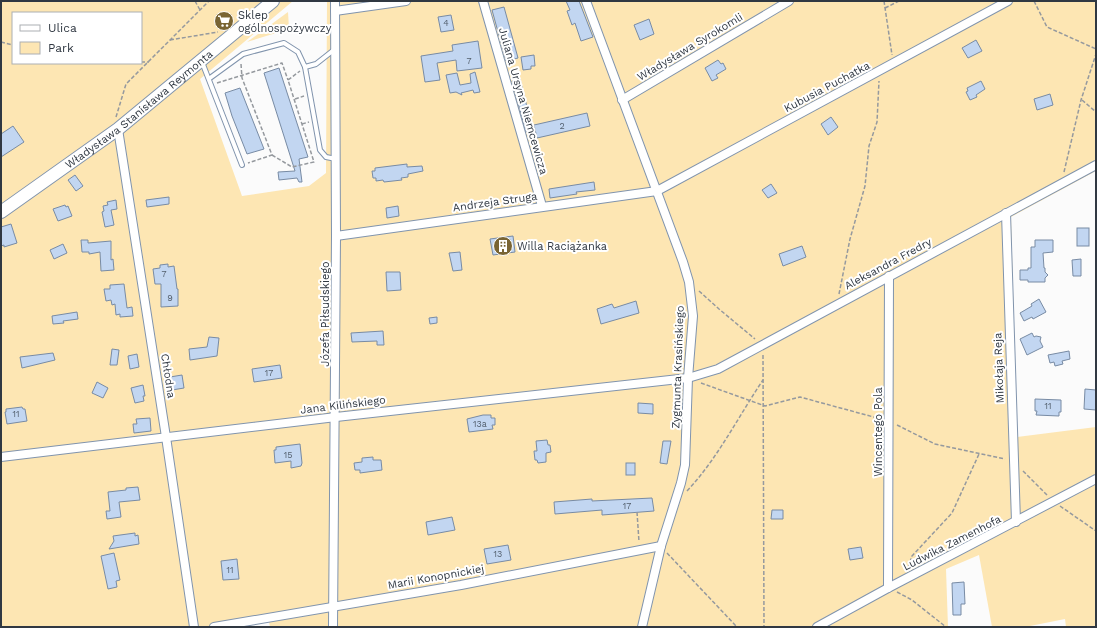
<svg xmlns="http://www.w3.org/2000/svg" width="1097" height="628" font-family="'Work Sans',sans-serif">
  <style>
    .green { fill: #fde6b3; fill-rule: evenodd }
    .building { fill: #c2d6f1; stroke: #788ba4 }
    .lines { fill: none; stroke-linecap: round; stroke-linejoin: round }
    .lane-casing { stroke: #8194ad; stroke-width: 6 }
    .street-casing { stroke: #8194ad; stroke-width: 10 }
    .secondary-casing { stroke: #8194ad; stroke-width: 14 }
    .path { stroke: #95999e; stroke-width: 1.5; stroke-dasharray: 4 2; stroke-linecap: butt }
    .lane { stroke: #fff; stroke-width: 4 }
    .street { stroke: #fff; stroke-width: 8 }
    .secondary { stroke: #fff; stroke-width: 12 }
    .labels { text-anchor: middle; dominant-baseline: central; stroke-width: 4; stroke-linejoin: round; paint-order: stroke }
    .number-label { font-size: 9px; fill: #54606e }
    .poi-label { font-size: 11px; fill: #303842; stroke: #fff; text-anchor: start }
    .street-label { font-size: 11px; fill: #303842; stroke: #fff }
  </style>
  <rect width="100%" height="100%" fill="#fbfbfb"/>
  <g class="green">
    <path d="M1 1H293L200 79 242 196 309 186 326 173 327 1H1096V171L1011 217 1017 437 1096 427V627H1066L1065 619 1025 627H992L979 555 946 569 948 627H270L269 622 242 627H1ZM13 13H141V63H13Z"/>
    <polygon points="288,12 289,29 247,42"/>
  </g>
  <g class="building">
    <polygon points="566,1 579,1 593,37 581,41 575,23 572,25 567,11 570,10"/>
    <polygon points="504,7 518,58 506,61 492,10"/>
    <polygon points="451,15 454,30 441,32 438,17"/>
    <polygon points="649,19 654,34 640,40 634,25"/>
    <polygon points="976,40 982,51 968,58 962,48"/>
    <polygon points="478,41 482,68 457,71 456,60 437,63 440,80 425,82 421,56 453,51 452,45"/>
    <polygon points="534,55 535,66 531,66 531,69 523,70 521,57"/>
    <polygon points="718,60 721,64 723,63 726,69 716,75 718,78 712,81 705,68"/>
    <polygon points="279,68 308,157 299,159 302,182 299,182 297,178 279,180 278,172 295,171 264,73"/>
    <polygon points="475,72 480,92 474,93 473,90 461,93 462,95 456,92 450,93 446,75 457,73 460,85 471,83 470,74"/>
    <polygon points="520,79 533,131 526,132 512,81"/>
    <polygon points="981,81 985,89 976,95 977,97 970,100 966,92 968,91 967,88"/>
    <polygon points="240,88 264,149 247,154 232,116 225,93"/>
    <polygon points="1050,94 1053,105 1037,110 1034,99"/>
    <polygon points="587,113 590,126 537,138 534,125"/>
    <polygon points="831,117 838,127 828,135 821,124"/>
    <polygon points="13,126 24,142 1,157 1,134"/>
    <polygon points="407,164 407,167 422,166 423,171 408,174 408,177 401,178 402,180 384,182 383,180 376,181 376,178 373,178 372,171 375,171 375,168"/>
    <polygon points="75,175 83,186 76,191 68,180"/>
    <polygon points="594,182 595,190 576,192 577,194 550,198 549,189"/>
    <polygon points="771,184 777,193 768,198 762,190"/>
    <polygon points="169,197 169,204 147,207 146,200"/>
    <polygon points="116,200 117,209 111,210 114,225 105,227 102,212 104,211 103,206 108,205 107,202"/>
    <polygon points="65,205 66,207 68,206 72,216 58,221 53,209"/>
    <polygon points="398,206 399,216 387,218 386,208"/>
    <polygon points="11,224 17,243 4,247 4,245 1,246 1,227"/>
    <rect x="1077" y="228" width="12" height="18"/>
    <polygon points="513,236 515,252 493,255 490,239"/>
    <polygon points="81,240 88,240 88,243 111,241 111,260 113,259 114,270 101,271 100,252 89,254 89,252 82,252"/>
    <polygon points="1035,240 1053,240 1053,252 1043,253 1044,268 1045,268 1045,272 1048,275 1045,278 1045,282 1028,282 1028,280 1020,280 1020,270 1028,270 1028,268 1031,268 1031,247 1035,247"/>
    <polygon points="63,244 67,253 54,259 50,250"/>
    <polygon points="802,246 806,257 783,266 779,254"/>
    <polygon points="460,252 462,270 453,271 449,253"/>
    <polygon points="1081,259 1081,276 1073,276 1072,260"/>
    <polygon points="168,264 168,267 174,266 177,289 178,289 178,306 161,307 161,284 155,284 153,269 160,268 160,265"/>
    <polygon points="386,272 400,272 401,290 387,291"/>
    <polygon points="124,284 127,308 132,307 133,316 120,317 120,314 116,315 115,304 112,305 111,300 106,301 104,289 110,289 110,285"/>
    <polygon points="1039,299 1046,312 1033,319 1032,317 1024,321 1020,313 1032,306 1031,304"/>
    <polygon points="636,301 639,313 601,324 597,309 612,304 614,308"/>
    <polygon points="77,312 78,319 63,321 64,323 53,324 52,316"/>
    <polygon points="437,317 437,323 430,324 429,318"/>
    <polygon points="383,331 384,345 377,345 377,341 352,342 351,333"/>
    <polygon points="1032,333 1034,337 1036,336 1041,337 1040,341 1043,347 1027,355 1020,339"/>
    <polygon points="209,337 219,338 217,356 190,360 189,349 207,347"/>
    <polygon points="112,349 119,350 117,365 110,365"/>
    <polygon points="1069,351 1070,359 1062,361 1063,364 1055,366 1054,362 1050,363 1048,355"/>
    <polygon points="53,353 55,360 22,368 20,357"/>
    <polygon points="137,354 139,367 130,369 128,356"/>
    <polygon points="280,365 282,378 254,382 252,369"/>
    <polygon points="182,375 184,388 172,390 170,377"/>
    <polygon points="97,382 108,388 103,398 92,393"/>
    <polygon points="143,385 145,396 143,396 144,401 135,403 131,388"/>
    <polygon points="1085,389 1096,390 1096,410 1084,409"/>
    <polygon points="1035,399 1061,400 1061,412 1059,412 1059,416 1036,415 1037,411 1035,411"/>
    <polygon points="638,403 653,404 653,414 638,413"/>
    <polygon points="22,407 23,409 25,409 27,421 7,424 5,412 6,412 6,409"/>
    <polygon points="483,415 491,415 491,418 495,418 495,425 492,425 493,429 469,432 467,419"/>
    <polygon points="150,418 151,431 134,433 133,424 137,424 136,419"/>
    <polygon points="547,440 548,445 550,445 551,452 546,453 546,462 538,463 537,460 535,460 534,451 537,451 536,441"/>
    <polygon points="663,441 671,441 667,464 660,463"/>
    <polygon points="300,444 302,463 301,466 291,468 291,461 275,463 274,450 276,450 276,447"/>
    <polygon points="373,457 373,460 381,460 382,470 360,473 360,470 355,470 354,463 362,462 362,458"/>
    <rect x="626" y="463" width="9" height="12"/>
    <polygon points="138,487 140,500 119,502 121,517 107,519 106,511 110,511 108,492 126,490 126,488"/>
    <polygon points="652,498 654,511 602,515 602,510 555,514 554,502 592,499 592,501"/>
    <polygon points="772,510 783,510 783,519 771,519"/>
    <polygon points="452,517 455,530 428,535 426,522"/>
    <polygon points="135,533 135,536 138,535 139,544 109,549 114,541 113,536"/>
    <polygon points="508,545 511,560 487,564 484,549"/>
    <polygon points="861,547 863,558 850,560 848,549"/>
    <polygon points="114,553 120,580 116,581 117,587 108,589 101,556"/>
    <polygon points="237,559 239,579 223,580 221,561"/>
    <polygon points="964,582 965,604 961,604 961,615 953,615 952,583"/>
  </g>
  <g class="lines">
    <defs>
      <g id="lane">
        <polyline points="202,62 242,165"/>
        <polyline points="305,67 320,150 326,157 336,159"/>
        <polyline points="210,78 243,54 284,43 298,52 305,67 316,64 335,49"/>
      </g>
      <g id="street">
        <polyline points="483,1 542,206"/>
        <polyline points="586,1 683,262 689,282 693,316 688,378 685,465 681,483 661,546 642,627"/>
        <polyline points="335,11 406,1"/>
        <polyline points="622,100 789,1"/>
        <polyline points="118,129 166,437 194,627"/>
        <polyline points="1006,213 1016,522"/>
        <polyline points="336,236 657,191 1008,1"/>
        <polyline points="1,457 336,417 688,378 718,369 1096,165"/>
        <polyline points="888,588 889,276"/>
        <polyline points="214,627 461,585 661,546"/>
        <polyline points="333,627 336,236 335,1"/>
        <polyline points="817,627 888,588 1096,479"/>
      </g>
      <g id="secondary">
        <path id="s1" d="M1 212 118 129 273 1"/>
      </g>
    </defs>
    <use href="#lane" class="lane-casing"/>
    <use href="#street" class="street-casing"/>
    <use href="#secondary" class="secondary-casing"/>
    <g class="path">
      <polyline points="195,1 200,10"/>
      <polyline points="884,1 892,55"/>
      <polyline points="1034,1 1047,27 1096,49"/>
      <polyline points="885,8 899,1"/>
      <polyline points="170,40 218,32"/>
      <polyline points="1,42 13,45"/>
      <polyline points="141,62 149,62"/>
      <polyline points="241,64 242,78 272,155 248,163"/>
      <polyline points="217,83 282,63 288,80"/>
      <polyline points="295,99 304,96"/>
      <polyline points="1082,100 1096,112"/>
      <polyline points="116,117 126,84 209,1"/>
      <polyline points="302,124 309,122"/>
      <polyline points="272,155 292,167 314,162 288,80 300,71"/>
      <polyline points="1064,172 1081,100 1096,54"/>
      <polyline points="699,291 719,309 755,339"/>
      <polyline points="839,294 850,239 865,186 869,146 877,122 879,81"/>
      <polyline points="763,355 764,627"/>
      <polyline points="701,383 765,406 800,397 881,419"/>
      <polyline points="897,425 935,444 1005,459"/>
      <polyline points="1023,471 1047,495"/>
      <path d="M687 491C718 458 738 417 763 380"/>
      <polyline points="1060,506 1096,531"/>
      <polyline points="637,512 639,542"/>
      <polyline points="667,553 737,627"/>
      <polyline points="908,568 912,556 952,513 979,454"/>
      <polyline points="897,592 912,600 946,627"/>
    </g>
    <use href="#lane" class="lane"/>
    <use href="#street" class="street"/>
    <use href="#secondary" class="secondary"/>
  </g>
  <defs>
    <symbol id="supermarket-disc" viewBox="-11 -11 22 22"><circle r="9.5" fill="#796433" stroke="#fff"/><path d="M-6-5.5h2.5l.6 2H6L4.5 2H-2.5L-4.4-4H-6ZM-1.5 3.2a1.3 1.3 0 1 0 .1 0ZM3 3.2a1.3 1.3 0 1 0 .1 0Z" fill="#fff"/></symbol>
    <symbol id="building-disc" viewBox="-11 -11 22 22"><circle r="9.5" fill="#796433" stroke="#fff"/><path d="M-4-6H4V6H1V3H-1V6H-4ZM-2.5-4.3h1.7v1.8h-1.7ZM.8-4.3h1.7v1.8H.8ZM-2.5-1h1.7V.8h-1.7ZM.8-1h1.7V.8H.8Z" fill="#fff"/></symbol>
  </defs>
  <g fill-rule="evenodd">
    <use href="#supermarket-disc" x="213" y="10" width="22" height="22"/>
    <use href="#building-disc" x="492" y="235" width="22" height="22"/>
  </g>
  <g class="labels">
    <g class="number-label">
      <text x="446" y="23">4</text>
      <text x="469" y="61">7</text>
      <text x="562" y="126">2</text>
      <text x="164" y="274">7</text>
      <text x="170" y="298">9</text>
      <text x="269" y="373">17</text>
      <text x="1048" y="406">11</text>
      <text x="16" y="414">11</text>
      <text x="480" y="424">13a</text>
      <text x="288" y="455">15</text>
      <text x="627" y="506">17</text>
      <text x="498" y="554">13</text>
      <text x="230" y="570">11</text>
    </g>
    <g class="poi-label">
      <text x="238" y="15">Sklep<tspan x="238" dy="13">ogólnospożywczy</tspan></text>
      <text x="517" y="246">Willa Raciążanka</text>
    </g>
    <g class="street-label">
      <text transform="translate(690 47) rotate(-31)">Władysława Syrokomli</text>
      <text transform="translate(827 87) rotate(-28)">Kubusia Puchatka</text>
      <text transform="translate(523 101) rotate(74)">Juliana Ursyna Niemcewicza</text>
      <text stroke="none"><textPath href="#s1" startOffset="172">Władysława Stanisława Reymonta</textPath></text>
      <text transform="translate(495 202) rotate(-8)">Andrzeja Struga</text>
      <text transform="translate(888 264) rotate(-28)">Aleksandra Fredry</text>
      <text transform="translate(325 314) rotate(-90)">Józefa Piłsudskiego</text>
      <text transform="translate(678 367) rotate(-88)">Zygmunta Krasińskiego</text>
      <text transform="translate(999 368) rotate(-92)">Mikołaja Reja</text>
      <text transform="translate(168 376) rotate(81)">Chłodna</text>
      <text transform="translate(343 405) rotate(-7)">Jana Kilińskiego</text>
      <text transform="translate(878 432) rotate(-90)">Wincentego Pola</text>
      <text transform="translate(952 543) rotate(-27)">Ludwika Zamenhofa</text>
      <text transform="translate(436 577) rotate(-10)">Marii Konopnickiej</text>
    </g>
  </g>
  <rect width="1097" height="628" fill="none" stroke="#303842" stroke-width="4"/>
  <rect x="12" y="12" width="130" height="52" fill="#ffffff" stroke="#acafb3"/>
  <rect x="20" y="25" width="20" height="6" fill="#ffffff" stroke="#acafb3"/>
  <text x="48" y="32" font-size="12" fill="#303842">Ulica</text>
  <rect x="20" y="42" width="20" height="12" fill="#fde6b3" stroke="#acafb3"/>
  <text x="48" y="52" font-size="12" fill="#303842">Park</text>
</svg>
